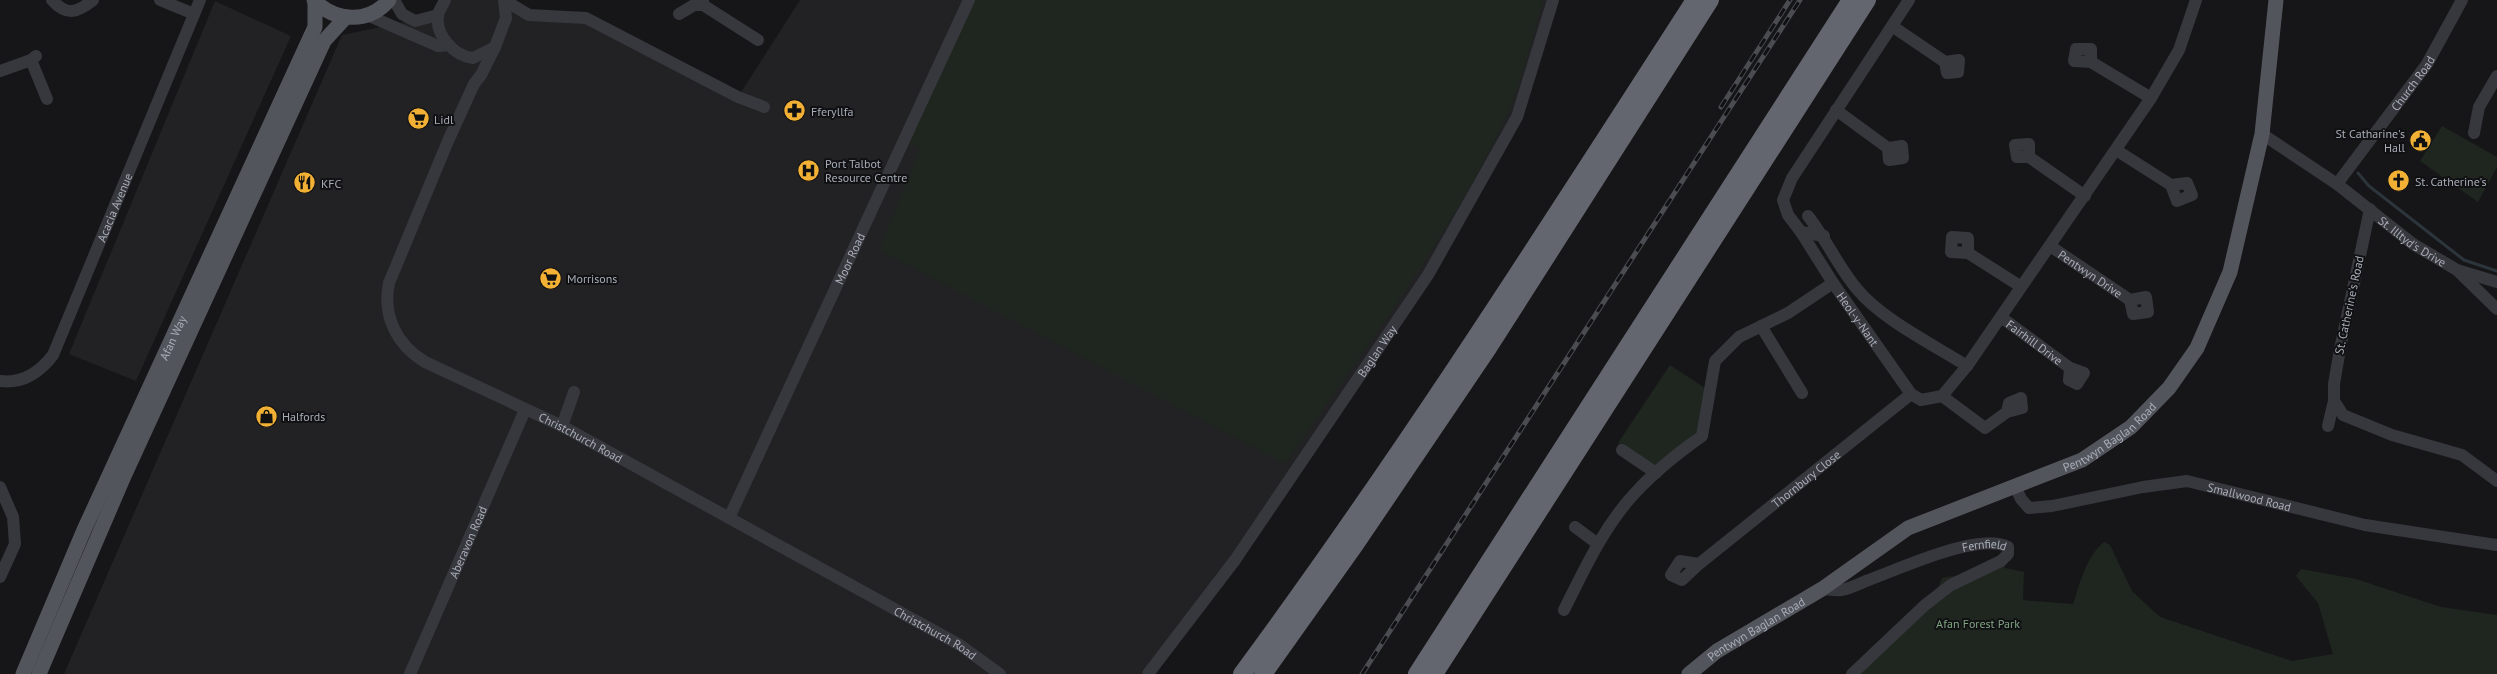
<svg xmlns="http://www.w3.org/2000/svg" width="2497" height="674" font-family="'PT Sans',sans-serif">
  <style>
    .built { fill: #222225 }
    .green { fill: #1e261f }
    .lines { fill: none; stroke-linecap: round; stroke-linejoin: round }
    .stream { stroke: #2c353c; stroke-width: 3 }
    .minor { stroke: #37383d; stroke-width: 12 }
    .major { stroke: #53555c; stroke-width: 15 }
    .highway { stroke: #63666e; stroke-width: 18 }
    .rail-casing { stroke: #4a4c52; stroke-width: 5 }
    .rail { stroke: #111113; stroke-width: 3; stroke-dasharray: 9; stroke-linecap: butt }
    .labels { text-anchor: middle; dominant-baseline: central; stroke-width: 4; stroke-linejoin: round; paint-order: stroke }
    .street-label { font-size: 12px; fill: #a8adb8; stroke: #111113 }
    .poi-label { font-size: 12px; fill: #a8adb8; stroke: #111113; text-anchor: start }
    .park-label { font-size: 12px; fill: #7fa381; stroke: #111113 }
  </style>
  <rect width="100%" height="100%" fill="#161618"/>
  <g class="built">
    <polygon points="446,0 504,0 529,15 586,18 738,97 800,0 1553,0 1517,117 1428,275 1148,674 64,674 342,35 438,15"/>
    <polygon points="215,1 291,36 136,381 69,354"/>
  </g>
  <g class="green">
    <path d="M969 0H1543C1531 43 1521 89 1500 130 1442 248 1360 355 1285 464L879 250 920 148 904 140Z"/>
    <polygon points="2442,126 2497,157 2497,167 2478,202 2420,161"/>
    <polygon points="1670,365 1705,388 1700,429 1654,468 1618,443"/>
    <path d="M2104 542 2110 545 2132 591 2160 617 2292 661 2333 654 2318 603 2296 576 2301 569 2356 579 2441 607 2497 615V674H1852L1932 602 1942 578 1977 572 2001 561 2005 568 2024 572 2023 600 2073 604C2080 584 2086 556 2104 542Z"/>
  </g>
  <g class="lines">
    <polyline class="stream" points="2358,173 2369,186 2464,260 2497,271"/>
    <g class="minor">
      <path d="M52 0C67 17 78 12 93 0"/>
      <polyline points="160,0 194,14"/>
      <polyline points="394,0 402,14 415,21 438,15"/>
      <path d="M445 0C443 5 439 10 438 15 435 35 454 56 473 58L495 47 506 18 504 0"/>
      <polyline points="504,0 529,15 586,18 738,97 764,107"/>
      <polyline points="703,0 703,5 758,40"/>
      <polyline points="679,14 694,5 703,5"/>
      <polyline points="367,15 438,46 449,45"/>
      <polyline points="1892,26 1945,62 1959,60 1958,72 1947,73 1945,62"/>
      <path id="s1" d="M495 47 481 75 474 84 448 141 389 283C382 316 397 345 425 362L562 426 960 645 1000 674"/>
      <polyline points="31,60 47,99"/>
      <polyline points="2091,62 2091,49 2076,49 2074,61 2091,62 2151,98"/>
      <polyline points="0,71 31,60 36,56"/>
      <polyline points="1836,110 1888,148 1889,160 1903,158 1902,146 1888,148"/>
      <polyline points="2474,133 2479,107 2497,76"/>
      <path id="s2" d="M2262 134 2337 184 2413 244 2457 270 2497 282"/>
      <polyline points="2116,150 2171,185 2187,183 2192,195 2177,201 2171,185"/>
      <polyline points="2029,157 2029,144 2015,145 2017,157 2029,157 2085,196"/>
      <path id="s3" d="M2337 184 2427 64 2462 0"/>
      <polyline points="2370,209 2340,349 2334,384 2334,401 2343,415 2392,435 2462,455 2497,481"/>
      <path d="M1808 216C1826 239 1839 268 1857 289 1881 319 1934 345 1967 366"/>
      <path id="s4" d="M1801 232 1833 283 1911 394 1921 400 1942 396 1967 366 2151 98 2179 50 2196 0"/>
      <polyline points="1824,236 1801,232 1788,215 1783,200 1792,178 1909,0"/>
      <path id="s5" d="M2050 246 2130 300 2146 297 2148 312 2133 314 2130 300"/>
      <polyline points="1968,253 1968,238 1952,237 1951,252 1968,253 2020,286"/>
      <polyline points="2459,272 2497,309"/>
      <path id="s6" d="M2001 317 2070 368 2084 373 2077 384 2069 380 2070 368"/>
      <polyline points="1761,326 1802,393"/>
      <path id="s7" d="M0 381C23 384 40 372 53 355L200 0"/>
      <polyline points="1942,396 1985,428 2007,412 2009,403 2021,398 2022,408 2007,412"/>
      <polyline points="562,426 574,392"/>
      <polyline points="2328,426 2334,401"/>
      <polyline points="1622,450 1656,473"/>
      <path id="s8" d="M2015 486 2021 499 2029 508 2052 506 2143 487 2187 481 2365 525 2497 545"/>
      <polyline points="0,487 13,517 15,544 0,577"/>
      <path id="s9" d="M729 518 969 0"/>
      <polyline points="1575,527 1598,544"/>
      <path id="s10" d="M1699 564 1680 561 1671 575 1682 580 1699 564 1911 394"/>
      <path id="s11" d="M1822 589C1828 589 1835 591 1841 590 1849 589 1859 584 1866 581 1897 570 1980 531 2008 547V554L2001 561 1951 585 1925 605 1852 674"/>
      <path d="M1564 610C1584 570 1604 526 1635 493 1655 471 1678 453 1702 436L1715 361 1739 337 1788 313 1833 283"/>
      <path id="s12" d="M410 674 525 410"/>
      <path id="s13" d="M1148 674 1235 560 1428 275 1517 117 1553 0"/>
    </g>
    <g class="major">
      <path d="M314 0C335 22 369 24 389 0"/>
      <path id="s14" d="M23 674 84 530 315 27V1"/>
      <polyline points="39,674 124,476 324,41 346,17"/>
      <path id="s15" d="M1689 674 1717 651 1822 589 1908 528 2082 460 2131 427 2169 388 2197 348 2230 272 2262 134 2276 0"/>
    </g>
    <g class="highway">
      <path d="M1242 674C1403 456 1548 228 1695 0"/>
      <polyline points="1263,674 1356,543 1488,348 1710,0"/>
      <polyline points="1417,674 1851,0"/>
      <polyline points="1434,674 1867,0"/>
    </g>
    <defs>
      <g id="rail">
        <polyline points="1721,107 1790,0"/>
        <polyline points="1362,674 1800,0"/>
      </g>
    </defs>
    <use href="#rail" class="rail-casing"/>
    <use href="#rail" class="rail"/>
  </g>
  <defs>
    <symbol id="pharmacy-disc" viewBox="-11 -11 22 22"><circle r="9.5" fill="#f2b134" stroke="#111113"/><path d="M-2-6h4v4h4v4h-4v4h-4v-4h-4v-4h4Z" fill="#111"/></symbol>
    <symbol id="supermarket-disc" viewBox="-11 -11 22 22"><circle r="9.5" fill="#f2b134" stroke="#111113"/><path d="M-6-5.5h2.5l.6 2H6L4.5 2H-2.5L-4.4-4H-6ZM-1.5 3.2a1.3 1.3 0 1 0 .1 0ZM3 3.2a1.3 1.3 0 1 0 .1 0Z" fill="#111"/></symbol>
    <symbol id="civic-disc" viewBox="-11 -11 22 22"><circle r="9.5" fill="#f2b134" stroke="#111113"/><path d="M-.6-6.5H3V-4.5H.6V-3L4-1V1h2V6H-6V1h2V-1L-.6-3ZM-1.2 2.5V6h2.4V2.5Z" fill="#111"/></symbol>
    <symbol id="hospital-disc" viewBox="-11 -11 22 22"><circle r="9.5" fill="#f2b134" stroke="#111113"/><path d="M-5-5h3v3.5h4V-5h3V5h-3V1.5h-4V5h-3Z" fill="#111"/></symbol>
    <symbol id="church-disc" viewBox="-11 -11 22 22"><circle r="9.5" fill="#f2b134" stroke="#111113"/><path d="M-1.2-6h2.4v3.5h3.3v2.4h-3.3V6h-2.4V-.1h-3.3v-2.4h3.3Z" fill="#111"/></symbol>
    <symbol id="restaurant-disc" viewBox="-11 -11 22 22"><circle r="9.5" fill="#f2b134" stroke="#111113"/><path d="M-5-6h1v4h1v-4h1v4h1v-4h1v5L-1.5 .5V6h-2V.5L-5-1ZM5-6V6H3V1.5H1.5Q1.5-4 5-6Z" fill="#111"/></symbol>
    <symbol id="shop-disc" viewBox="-11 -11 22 22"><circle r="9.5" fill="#f2b134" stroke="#111113"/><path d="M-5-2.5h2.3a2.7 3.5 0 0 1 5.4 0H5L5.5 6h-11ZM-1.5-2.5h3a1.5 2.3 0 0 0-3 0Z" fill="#111"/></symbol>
  </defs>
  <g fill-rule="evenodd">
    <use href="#pharmacy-disc" x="782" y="98" width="25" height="25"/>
    <use href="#supermarket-disc" x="406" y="106" width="25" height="25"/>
    <use href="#civic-disc" x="2408" y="128" width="25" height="25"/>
    <use href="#hospital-disc" x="796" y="158" width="25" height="25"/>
    <use href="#church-disc" x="2386" y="168" width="25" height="25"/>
    <use href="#restaurant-disc" x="292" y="170" width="25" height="25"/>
    <use href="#supermarket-disc" x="538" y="266" width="25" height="25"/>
    <use href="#shop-disc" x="254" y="404" width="25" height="25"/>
  </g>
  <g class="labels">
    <g class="street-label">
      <text stroke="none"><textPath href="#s3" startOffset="126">Church Road</textPath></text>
      <text stroke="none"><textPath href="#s7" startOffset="222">Acacia Avenue</textPath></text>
      <text stroke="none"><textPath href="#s2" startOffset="185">St. Illtyd's Drive</textPath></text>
      <text stroke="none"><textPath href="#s9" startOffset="286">Moor Road</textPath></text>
      <text stroke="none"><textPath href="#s5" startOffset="49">Pentwyn Drive</textPath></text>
      <text transform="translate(2349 305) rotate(-78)">St. Catherine's Road</text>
      <text stroke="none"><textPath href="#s4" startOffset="104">Heol-y-Nant</textPath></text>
      <text stroke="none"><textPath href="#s14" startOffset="368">Afan Way</textPath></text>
      <text stroke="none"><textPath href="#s6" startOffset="42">Fairhill Drive</textPath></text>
      <text stroke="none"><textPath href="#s13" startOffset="396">Baglan Way</textPath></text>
      <text stroke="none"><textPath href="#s15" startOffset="486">Pentwyn Baglan Road</textPath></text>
      <text stroke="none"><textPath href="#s1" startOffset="525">Christchurch Road</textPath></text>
      <text stroke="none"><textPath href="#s10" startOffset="208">Thornbury Close</textPath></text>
      <text stroke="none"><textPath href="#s8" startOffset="251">Smallwood Road</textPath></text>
      <text stroke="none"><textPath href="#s12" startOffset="144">Aberavon Road</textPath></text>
      <text stroke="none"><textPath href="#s11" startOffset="170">Fernfield</textPath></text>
      <text stroke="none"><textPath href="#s15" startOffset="81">Pentwyn Baglan Road</textPath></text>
      <text stroke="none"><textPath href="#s1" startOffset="930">Christchurch Road</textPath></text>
    </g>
    <g class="poi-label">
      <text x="811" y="111">Fferyllfa</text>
      <text x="434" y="119">Lidl</text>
      <text x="2405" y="133" text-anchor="end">St Catharine's<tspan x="2405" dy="14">Hall</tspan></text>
      <text x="825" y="163">Port Talbot<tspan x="825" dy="14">Resource Centre</tspan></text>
      <text x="2415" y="181">St. Catherine's</text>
      <text x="321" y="183">KFC</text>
      <text x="567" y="278">Morrisons</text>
      <text x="282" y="416">Halfords</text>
    </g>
    <g class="park-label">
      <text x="1978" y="623">Afan Forest Park</text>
    </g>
  </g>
</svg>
